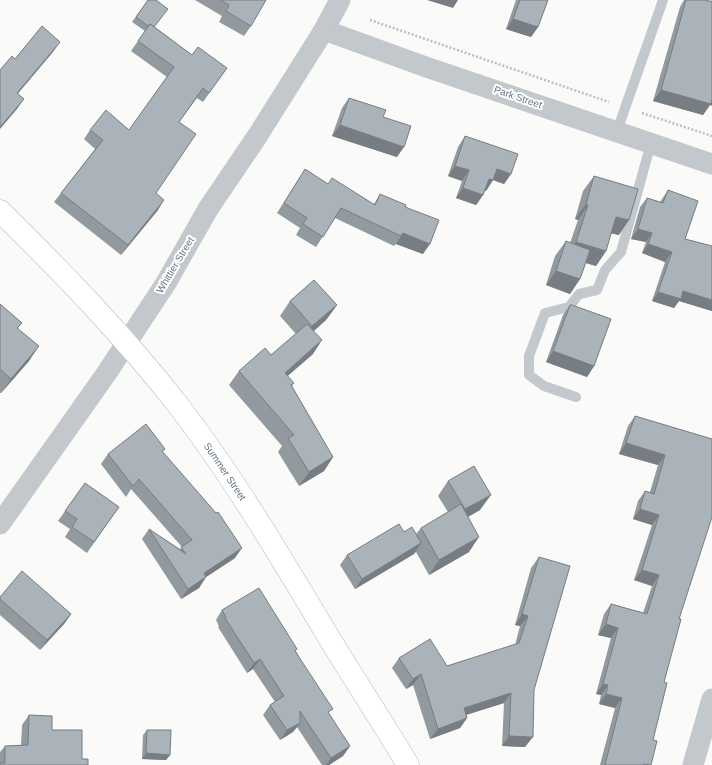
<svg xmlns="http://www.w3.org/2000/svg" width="712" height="765" font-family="Arial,sans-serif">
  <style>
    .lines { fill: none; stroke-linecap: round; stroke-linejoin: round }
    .secondary-casing { stroke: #b3babf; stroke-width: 23 }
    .path { stroke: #bbbfc2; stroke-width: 2.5; stroke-dasharray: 2 2; stroke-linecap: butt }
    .lane { stroke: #c3c8cc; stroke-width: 10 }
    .street { stroke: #c3c8cc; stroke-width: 21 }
    .secondary { stroke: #fff; stroke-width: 22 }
    .wall { fill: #929a9f }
    .shaded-wall { fill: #777d82 }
    .building { fill: #aab3b9; stroke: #777d82 }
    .labels { text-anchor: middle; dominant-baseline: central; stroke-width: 4; stroke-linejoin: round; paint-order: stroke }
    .street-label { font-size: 10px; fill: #657683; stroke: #fff }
  </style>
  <rect width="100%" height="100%" fill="#fafaf8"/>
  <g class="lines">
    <defs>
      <g id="secondary">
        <path id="s1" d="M0 211C63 273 124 336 178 405 235 479 283 561 331 641 356 682 383 723 408 765"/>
      </g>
    </defs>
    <use href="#secondary" class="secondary-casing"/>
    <g class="path">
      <polyline points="370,20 609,102"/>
      <polyline points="642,113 712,136"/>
    </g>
    <g class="lane">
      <polyline points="711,0 712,0"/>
      <polyline points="617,131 663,0"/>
      <polyline points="576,397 544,386 529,375 529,356 545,313 569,307 579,294 597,290 605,270 621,252 651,143"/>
    </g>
    <g class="street">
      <polyline points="324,30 426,67 712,164"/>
      <polyline points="0,524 106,374 166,283 208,209 258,135 324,30 340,0"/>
      <polyline points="693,765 712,699"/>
    </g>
    <use href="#secondary" class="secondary"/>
  </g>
  <g class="wall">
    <polygon points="148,0 155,27 192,55 227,68 203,102 197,98 179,122 156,193 158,210 121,255 54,202 61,193 95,149 84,139 90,130 129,130 167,77 131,51 145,31 132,22"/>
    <polygon points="195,0 266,0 251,26 244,36 219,22 222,16"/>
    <polygon points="516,0 548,0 538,27 531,37 506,29"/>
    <polygon points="684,0 705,0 710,105 703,115 653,101 680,7"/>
    <polygon points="349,98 383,117 397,157 332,136 342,108"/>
    <polygon points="465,136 511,174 504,184 493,180 486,191 485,190 483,195 476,205 456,198 462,181 448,176 458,147"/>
    <polygon points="305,169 328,184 374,204 380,194 405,207 423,254 396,244 394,246 335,218 316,247 296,235 300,228 277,213"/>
    <polygon points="594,176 619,235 611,233 606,251 596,266 586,263 580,279 570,294 546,285 555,256 566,241 570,243 578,220 575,219 583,191"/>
    <polygon points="668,190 685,239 712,246 712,311 679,301 674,308 652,301 665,262 642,253 646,242 631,239 640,207 647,198 660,202"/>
    <polygon points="290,301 337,305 326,320 314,331 313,354 287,376 294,383 292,386 333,457 324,471 299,486 278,452 282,446 229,385 239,371 271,355 296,334 280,316"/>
    <polygon points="0,304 22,323 18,328 29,361 1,393 0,393"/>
    <polygon points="570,305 594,366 587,377 546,362 563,315"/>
    <polygon points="635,416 712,439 679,619 664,682 653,740 651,765 600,765 615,708 599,704 601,695 596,694 611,638 598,635 604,614 611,604 643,613 652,586 634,580 652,525 633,519 638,501 645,491 650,492 658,465 619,454 628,426"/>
    <polygon points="165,449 162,452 235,558 206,577 199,588 181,599 142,539 149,529 180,549 182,547 131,489 126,497 101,464 108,454"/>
    <polygon points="448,481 480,510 468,517 469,552 429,575 416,552 414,554 355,589 340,565 347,555 404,532 416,534 421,528 448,512 438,496"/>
    <polygon points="85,483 119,507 87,553 65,537 70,529 58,521"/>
    <polygon points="539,557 534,690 525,747 502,746 504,703 466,715 467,718 460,728 430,739 413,685 406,689 392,668 399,658 447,666 515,645 520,626 515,625 531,568"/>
    <polygon points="0,597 71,614 64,624 40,650 0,615"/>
    <polygon points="222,610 296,651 329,714 350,746 343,756 329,765 322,765 297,727 293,732 280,740 263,715 270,705 275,702 253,669 247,673 218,627 219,626 216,620"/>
    <polygon points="29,715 52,730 82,730 0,765 0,752 5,746 21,745 22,725"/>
    <polygon points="147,730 170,755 166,760 142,759 143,735"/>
  </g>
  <g class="shaded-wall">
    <polygon points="427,0 458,0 453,8"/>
    <polygon points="513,19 538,27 531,37 506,29"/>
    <polygon points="60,42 53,52 10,103 17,93"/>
    <polygon points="661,90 712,95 712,106 710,105 703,115 653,101"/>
    <polygon points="24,99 17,109 0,129 0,127"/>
    <polygon points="340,125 404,147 397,157 332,136"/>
    <polygon points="455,166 469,170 462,181 448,176"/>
    <polygon points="497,169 511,174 504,184 490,179"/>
    <polygon points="489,179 493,180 486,191 481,189"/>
    <polygon points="463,188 483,195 476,205 456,198"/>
    <polygon points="164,200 158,210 121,255 128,245"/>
    <polygon points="586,204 588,205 578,220 575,219"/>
    <polygon points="616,217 629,220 619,235 605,232"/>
    <polygon points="638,229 652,233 646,242 631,239"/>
    <polygon points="403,233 430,244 423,254 396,244"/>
    <polygon points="576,242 606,251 596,266 565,257"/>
    <polygon points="648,244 672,252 665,262 642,253"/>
    <polygon points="556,271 580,279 570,294 546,285"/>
    <polygon points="683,291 712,300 712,311 679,301 674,308 652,301 658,292"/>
    <polygon points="337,305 326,320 302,341 312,326"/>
    <polygon points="322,340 313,354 275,387 285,373"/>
    <polygon points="39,346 29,361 1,393 11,379"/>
    <polygon points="553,351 594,366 587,377 546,362"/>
    <polygon points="626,443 665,455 658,465 619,454"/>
    <polygon points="333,457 324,471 299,486 309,472"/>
    <polygon points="491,495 480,510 455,524 465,509"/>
    <polygon points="640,509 659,515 652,525 633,519"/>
    <polygon points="479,537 469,552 429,575 439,560"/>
    <polygon points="421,543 414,554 355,589 362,579"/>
    <polygon points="242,548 235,558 197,583 204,573"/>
    <polygon points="642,570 659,575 652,586 634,580"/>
    <polygon points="206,577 199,588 181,599 188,589"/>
    <polygon points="71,614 64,624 40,650 47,640"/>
    <polygon points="522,614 528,616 520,626 515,625"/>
    <polygon points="606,624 618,628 611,638 598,635"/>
    <polygon points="260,659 253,669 247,673 254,663"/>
    <polygon points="421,674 413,685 406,689 413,679"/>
    <polygon points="603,684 608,685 601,695 596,694"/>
    <polygon points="511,693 504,703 456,718 464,708"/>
    <polygon points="606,694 622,698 615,708 599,704"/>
    <polygon points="467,718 460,728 430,739 438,729"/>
    <polygon points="300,723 293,732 280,740 287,730"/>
    <polygon points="509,736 533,737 525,747 502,746"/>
    <polygon points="350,746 343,756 329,765 326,765 331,758"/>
    <polygon points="146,753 170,755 166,760 142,759"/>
  </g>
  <g class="building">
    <polygon points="148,0 156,0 168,9 154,27 150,24 148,26 136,17"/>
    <polygon points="220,0 266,0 251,26 226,11 229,5"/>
    <polygon points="520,0 548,0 538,27 513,19"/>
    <polygon points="686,0 705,0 712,2 712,100 711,104 661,90"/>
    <polygon points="150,24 192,55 198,47 227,68 209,93 203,88 179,122 196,134 156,193 164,200 128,245 61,193 103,140 90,130 106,110 129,130 174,67 138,41"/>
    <polygon points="42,26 60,42 17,93 24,99 0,127 0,70 12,56 15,59"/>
    <polygon points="349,98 386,110 383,117 411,126 404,147 340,125"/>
    <polygon points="465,136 518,154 511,174 497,169 493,180 489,179 483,195 463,188 469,170 455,166"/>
    <polygon points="305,169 328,184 332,178 375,205 380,194 406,205 405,207 439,220 430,244 403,233 401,236 341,208 323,237 303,224 307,218 284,203"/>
    <polygon points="594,176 638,189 629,220 616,217 606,251 576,242 588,205 586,204"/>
    <polygon points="668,190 698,201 685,239 712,246 712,300 683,291 681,299 658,292 672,252 648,244 652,233 638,229 647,198 663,203"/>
    <polygon points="566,241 590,250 580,279 556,271"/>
    <polygon points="314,280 337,305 312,326 290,301"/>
    <polygon points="0,304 22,323 17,328 39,346 11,379 0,369"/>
    <polygon points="570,305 572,305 611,319 594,366 553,351"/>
    <polygon points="307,324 322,340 285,373 294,383 291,385 333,457 309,472 288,438 294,435 239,371 265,348 271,355"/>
    <polygon points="635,416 712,439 712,517 679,619 681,619 664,682 667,683 653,740 657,741 651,765 644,764 643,765 605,765 622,698 606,694 608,685 603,684 618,628 606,624 611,604 647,614 659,575 642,570 659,515 640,509 645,491 654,494 665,455 626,443"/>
    <polygon points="146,424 165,449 162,451 216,513 218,512 242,548 204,573 206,577 188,589 149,529 186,554 181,547 192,540 139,479 133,486 108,454"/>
    <polygon points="474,466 491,495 465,509 448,481"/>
    <polygon points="85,483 119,507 94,542 72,527 77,519 65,511"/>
    <polygon points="461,504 479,537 439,560 421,528"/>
    <polygon points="399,524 404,532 412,527 421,543 362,579 347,555"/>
    <polygon points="539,557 570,566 534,690 533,737 509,736 511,693 464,708 467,718 438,729 421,674 413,679 399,658 430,639 447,666 519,643 528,616 522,614"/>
    <polygon points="22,571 71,614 47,640 0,599 0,597"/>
    <polygon points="259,588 297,649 295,651 333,709 328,712 350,746 331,758 300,711 300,723 287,730 270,705 284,696 260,659 254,663 225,618 226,617 222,610"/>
    <polygon points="29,715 52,716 52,730 82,730 82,759 88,759 88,765 0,765 0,763 5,763 5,746 28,745"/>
    <polygon points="147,730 171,730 170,755 146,753"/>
  </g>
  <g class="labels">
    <g class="street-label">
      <text transform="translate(518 97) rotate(19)">Park Street</text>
      <text transform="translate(175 265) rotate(-59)">Whittier Street</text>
      <text stroke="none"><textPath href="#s1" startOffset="345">Summer Street</textPath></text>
    </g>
  </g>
</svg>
